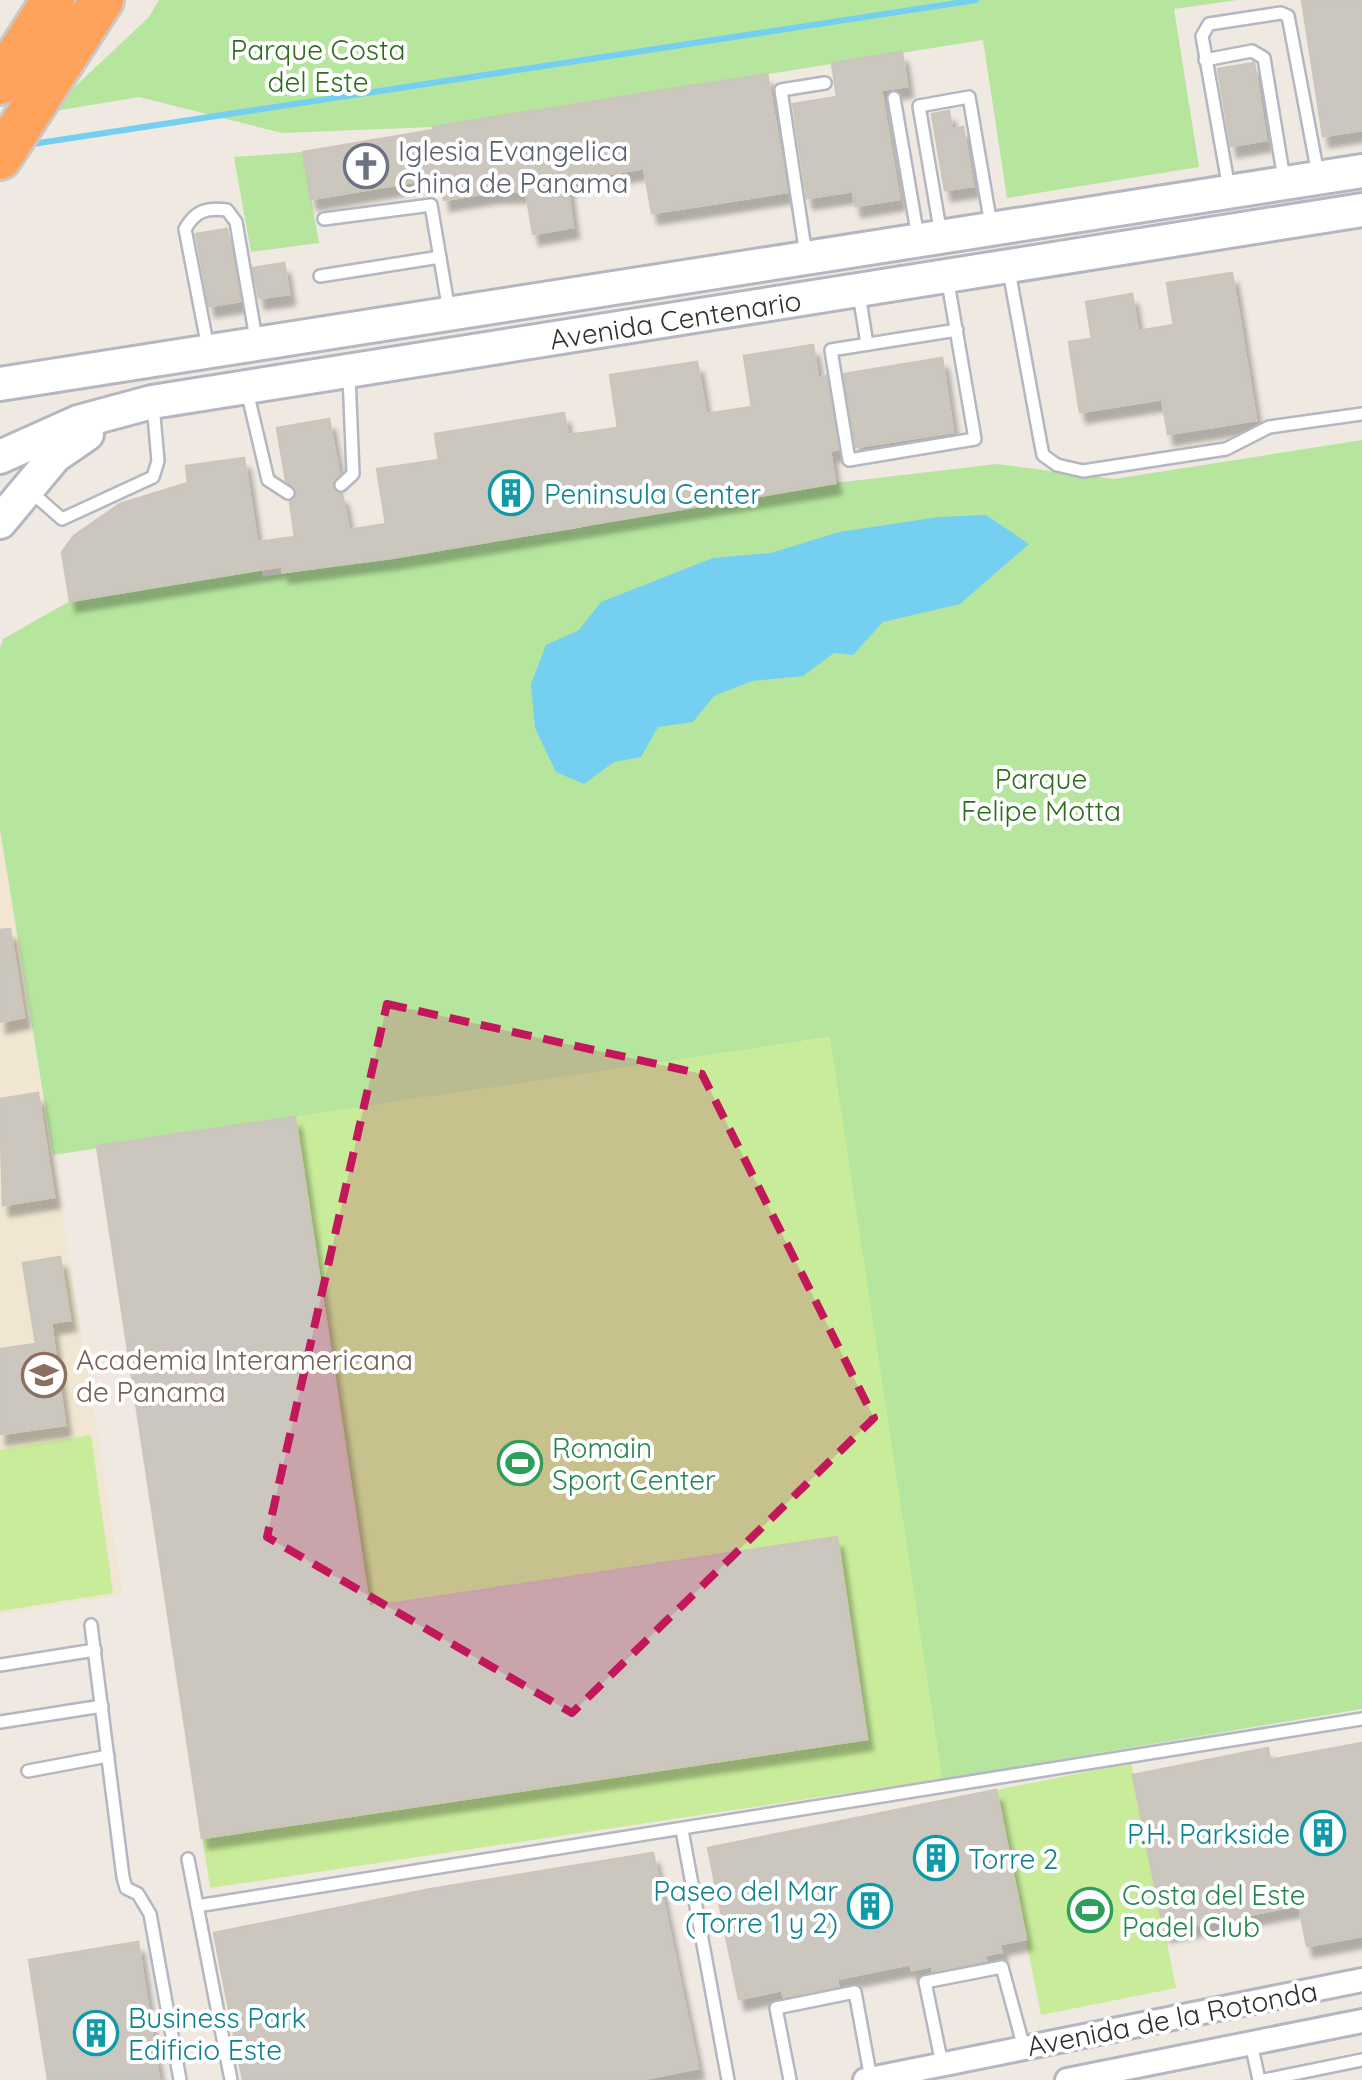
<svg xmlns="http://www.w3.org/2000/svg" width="1362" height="2080" font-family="Quicksand,sans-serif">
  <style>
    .education { fill: #f0e6d1 }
    .green { fill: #b6e59e }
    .pitch { fill: #c9ec9a }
    .water { fill: #75cff0 }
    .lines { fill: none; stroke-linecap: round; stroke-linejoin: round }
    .stream { stroke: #75cff0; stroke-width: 6 }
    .building { fill: #cbc7bf; stroke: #cbc5ba; stroke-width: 2.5; filter: url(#shadow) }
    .service-casing { stroke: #b4b7c1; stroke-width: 16 }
    .minor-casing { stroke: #b4b7c1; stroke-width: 28 }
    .secondary-casing { stroke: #b4b7c1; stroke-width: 38 }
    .motorway-casing { stroke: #c9c9c9; stroke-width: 48 }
    .service { stroke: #fff; stroke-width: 11 }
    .minor { stroke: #fff; stroke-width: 22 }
    .secondary { stroke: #fff; stroke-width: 32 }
    .motorway { stroke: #ffa35c; stroke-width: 42 }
    .marked { fill: #c2185b; fill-opacity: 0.2; stroke: #c2185b; stroke-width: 8; stroke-dasharray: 20 12; stroke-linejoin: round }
    .labels { text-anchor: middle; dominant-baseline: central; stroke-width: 8; stroke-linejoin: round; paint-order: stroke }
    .park-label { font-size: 28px; fill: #2c6e1b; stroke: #fff }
    .worship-label { font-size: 28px; fill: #5b616d; stroke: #fff; text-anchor: start }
    .street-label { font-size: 28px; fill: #2e2e2e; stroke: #fff }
    .culture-label { font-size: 28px; fill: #0d838f; stroke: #fff; text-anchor: start }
    .education-label { font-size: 28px; fill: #785e54; stroke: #fff; text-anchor: start }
    .leisure-label { font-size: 28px; fill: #27864d; stroke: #fff; text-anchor: start }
  </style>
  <defs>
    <filter id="shadow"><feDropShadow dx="6" dy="11" stdDeviation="2.5" flood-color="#0004"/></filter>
  </defs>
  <rect width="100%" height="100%" fill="#efe9e1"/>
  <polygon class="education" points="0,829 123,1595 0,1614"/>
  <g class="green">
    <polygon points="159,0 1237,0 1174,9 1199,167 1007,198 983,40 433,127 282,133 139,97 48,112 149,17"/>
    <polygon points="303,152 319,243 251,252 234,157"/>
    <polygon points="1362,440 1362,1709 942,1779 829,1037 53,1155 0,829 0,648 3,639 70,601 261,569 263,577 582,528 582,526 835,483 997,464 1114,479"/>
  </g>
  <g class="pitch">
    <polygon points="830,1037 942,1779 210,1888 97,1146"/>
    <polygon points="91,1435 113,1593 0,1611 0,1450"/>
    <polygon points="1131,1763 1176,1988 1041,2015 996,1790"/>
  </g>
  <polygon class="water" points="986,515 1029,544 960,604 883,622 853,655 834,653 803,676 752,681 714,696 693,722 658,727 641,757 614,762 584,784 556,772 535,728 531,684 546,645 579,630 601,602 713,558 771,553 839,532 939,517"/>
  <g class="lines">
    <polyline class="stream" points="26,145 976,0"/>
  </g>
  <g class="building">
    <polygon points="1302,0 1362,0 1362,130 1323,136"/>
    <polygon points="902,52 907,86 881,90 899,199 855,206 853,191 807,198 793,104 837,97 832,63"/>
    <polygon points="1254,63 1266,140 1231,146 1218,69"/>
    <polygon points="767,74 787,192 652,213 644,168 595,176 567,184 573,227 533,234 526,191 492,192 444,200 441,177 311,199 303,152 434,130 433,127"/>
    <polygon points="949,111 952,129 963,127 973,186 945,190 932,114"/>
    <polygon points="227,229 240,301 209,306 196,234"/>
    <polygon points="284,263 289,294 259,298 253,268"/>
    <polygon points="1232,273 1256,420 1168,434 1162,399 1080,412 1069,342 1092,339 1086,302 1132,294 1138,331 1174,325 1167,283"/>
    <polygon points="813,345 818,378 826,376 838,449 830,451 835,483 391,558 283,572 282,566 70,601 62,552 74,536 120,504 188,483 186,466 244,458 257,542 295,537 290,502 297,493 286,480 277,428 329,419 339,474 332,486 335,492 342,494 349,530 386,524 377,469 439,460 435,434 564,413 568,435 618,428 610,375 697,362 706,414 752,407 744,356"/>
    <polygon points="942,358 953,432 856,447 844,374"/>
    <polygon points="10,929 24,1017 0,1022 0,930"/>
    <polygon points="38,1093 54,1197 3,1205 0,1099"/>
    <polygon points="295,1117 369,1607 837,1537 867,1739 202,1838 97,1146"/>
    <polygon points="60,1257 70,1320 51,1323 65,1425 0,1434 0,1349 36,1344 23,1263"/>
    <polygon points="1362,1743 1362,1936 1307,1946 1299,1905 1164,1931 1133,1775 1268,1748 1270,1760"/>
    <polygon points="996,1790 1026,1939 1000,1944 1001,1952 985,1955 986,1960 933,1971 932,1966 912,1970 910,1964 837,1979 838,1986 784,1997 782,1990 739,1999 708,1848"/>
    <polygon points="653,1853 698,2068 639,2080 243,2080 214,1933 431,1889"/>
    <polygon points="138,1942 159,2080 48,2080 29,1960"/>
  </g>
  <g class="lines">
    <defs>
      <g id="service">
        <polyline points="1205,60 1252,51 1264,58 1284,179"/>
        <polyline points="894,98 918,237"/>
        <polyline points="1229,189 1202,36 1209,24 1281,13 1288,16 1318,174"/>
        <polyline points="324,219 431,205 449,311"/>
        <polyline points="941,235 919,106 969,97 991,225"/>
        <polyline points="806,255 781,90 825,83"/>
        <polyline points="1009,271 1040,440 1043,455 1057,465 1083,471 1226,449 1269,427 1362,414"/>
        <polyline points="320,276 440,257"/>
        <polyline points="947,277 975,439 849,460 831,350 957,330"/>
        <polyline points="859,294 867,344"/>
        <path d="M208 348 185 229C195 211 207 207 227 210L236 222 256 339"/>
        <polyline points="247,391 268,480 288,493"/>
        <polyline points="341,485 353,474 349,375"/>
        <polyline points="30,491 62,519 153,477 158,461 153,405"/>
        <polyline points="91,1625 123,1877 126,1888 138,1894 150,1914 180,2080"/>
        <polyline points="0,1665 95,1650"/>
        <polyline points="0,1722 102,1706"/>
        <polyline points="28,1771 108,1756"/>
        <polyline points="682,1830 728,2080"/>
        <polyline points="188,1859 231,2080"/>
        <polyline points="197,1906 1362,1719"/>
        <polyline points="1251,2043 1259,2080"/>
        <polyline points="942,2064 925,1982 1002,1967 1024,2048"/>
        <polyline points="790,2080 776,2008 855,1992 871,2079"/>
        <polyline points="1264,2080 1362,2060"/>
      </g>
      <g id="minor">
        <polyline points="865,2080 1362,1980"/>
        <polyline points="1067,2080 1362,2021"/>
      </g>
      <g id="secondary">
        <polyline points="0,384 1362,171"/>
        <path id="s1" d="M0 457 78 422 152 402 1362 210"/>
        <polyline points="0,522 55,456 87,434"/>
      </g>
      <g id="motorway">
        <polyline points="0,83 53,0"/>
        <polyline points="0,158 102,0"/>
      </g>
    </defs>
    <use href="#service" class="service-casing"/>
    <use href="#minor" class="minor-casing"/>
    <use href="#secondary" class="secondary-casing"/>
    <use href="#motorway" class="motorway-casing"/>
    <use href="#service" class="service"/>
    <use href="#minor" class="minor"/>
    <use href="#secondary" class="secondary"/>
    <use href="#motorway" class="motorway"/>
  </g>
  <path class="marked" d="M387 1004 702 1074 874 1418 572 1713 267 1537Z"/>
  <defs>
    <symbol id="church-ring" viewBox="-11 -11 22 22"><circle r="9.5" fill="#fff" stroke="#6b7280" stroke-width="1.5"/><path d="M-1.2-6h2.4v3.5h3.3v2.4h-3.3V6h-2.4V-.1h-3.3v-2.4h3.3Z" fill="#6b7280"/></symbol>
    <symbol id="building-ring" viewBox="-11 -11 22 22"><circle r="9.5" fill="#fff" stroke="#0f9aa8" stroke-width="1.5"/><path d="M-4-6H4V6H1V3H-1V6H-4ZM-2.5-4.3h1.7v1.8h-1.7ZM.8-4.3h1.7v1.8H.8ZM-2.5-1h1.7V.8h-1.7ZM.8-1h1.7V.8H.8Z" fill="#0f9aa8"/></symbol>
    <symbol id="school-ring" viewBox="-11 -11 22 22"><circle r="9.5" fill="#fff" stroke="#8d6e63" stroke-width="1.5"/><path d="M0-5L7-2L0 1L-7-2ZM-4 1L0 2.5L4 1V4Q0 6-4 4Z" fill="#8d6e63"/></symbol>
    <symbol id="stadium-ring" viewBox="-11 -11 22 22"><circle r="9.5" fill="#fff" stroke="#2e9e5b" stroke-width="1.5"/><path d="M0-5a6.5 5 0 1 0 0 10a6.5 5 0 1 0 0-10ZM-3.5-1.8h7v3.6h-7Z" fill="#2e9e5b"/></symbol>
  </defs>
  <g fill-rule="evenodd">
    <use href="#church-ring" x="341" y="141" width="50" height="50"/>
    <use href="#building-ring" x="486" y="468" width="50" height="50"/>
    <use href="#school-ring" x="19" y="1350" width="50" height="50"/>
    <use href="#stadium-ring" x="495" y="1438" width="50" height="50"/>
    <use href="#building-ring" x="1298" y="1808" width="50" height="50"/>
    <use href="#building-ring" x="911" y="1833" width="50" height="50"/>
    <use href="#building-ring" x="845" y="1881" width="50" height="50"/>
    <use href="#stadium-ring" x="1065" y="1885" width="50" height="50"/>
    <use href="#building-ring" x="71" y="2008" width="50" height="50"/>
  </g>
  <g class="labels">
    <g class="park-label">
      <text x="318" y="49">Parque Costa<tspan x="318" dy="32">del Este</tspan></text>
      <text x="1041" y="778">Parque<tspan x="1041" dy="32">Felipe Motta</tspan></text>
    </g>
    <g class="worship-label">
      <text x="398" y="150">Iglesia Evangelica<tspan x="398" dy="32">China de Panama</tspan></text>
    </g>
    <g class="street-label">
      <text stroke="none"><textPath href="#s1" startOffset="692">Avenida Centenario</textPath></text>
      <text transform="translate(1172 2018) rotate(-11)">Avenida de la Rotonda</text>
    </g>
    <g class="culture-label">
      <text x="544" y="493">Peninsula Center</text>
      <text x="1290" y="1833" text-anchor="end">P.H. Parkside</text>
      <text x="968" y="1858">Torre 2</text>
      <text x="838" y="1890" text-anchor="end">Paseo del Mar<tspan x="838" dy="32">(Torre 1 y 2)</tspan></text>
      <text x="128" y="2017">Business Park<tspan x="128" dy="32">Edificio Este</tspan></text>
    </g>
    <g class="education-label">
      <text x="76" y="1359">Academia Interamericana<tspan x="76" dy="32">de Panama</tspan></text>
    </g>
    <g class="leisure-label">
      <text x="552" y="1447">Romain<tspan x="552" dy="32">Sport Center</tspan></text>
      <text x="1122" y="1894">Costa del Este<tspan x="1122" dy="32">Padel Club</tspan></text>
    </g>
  </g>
</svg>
